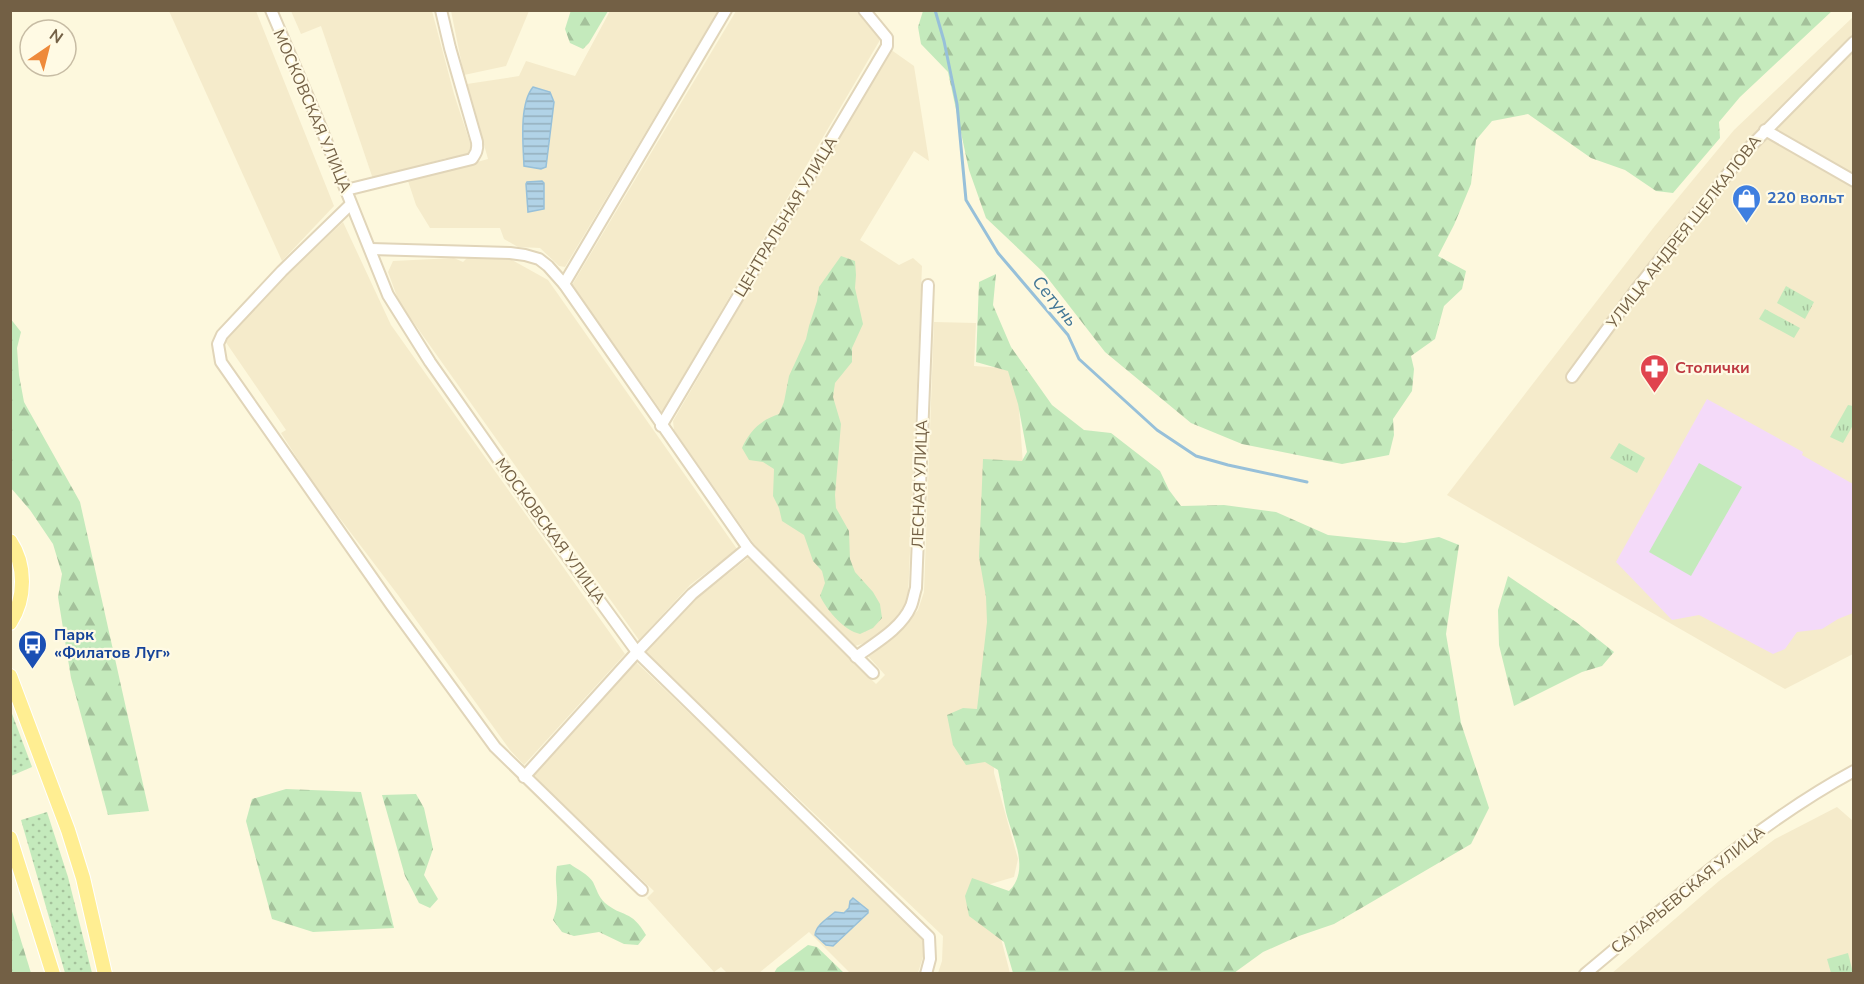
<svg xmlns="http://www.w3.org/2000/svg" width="1864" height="984" font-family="'Nunito Sans',sans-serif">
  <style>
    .residential { fill: #f5ebcb }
    .education { fill: #f4daf9 }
    .grass { fill: url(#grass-dots) }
    .forest { fill: url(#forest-firs) }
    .park { fill: url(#park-tufts) }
    .pitch { fill: #c4eabc }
    .water { fill: url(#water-rules); stroke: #97c0d9; stroke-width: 1.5 }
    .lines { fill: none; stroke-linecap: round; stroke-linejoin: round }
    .stream { stroke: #97c0d9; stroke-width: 3 }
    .minor-casing { stroke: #e1d5b9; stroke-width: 14 }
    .major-casing { stroke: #fff; stroke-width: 16 }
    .minor { stroke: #fff; stroke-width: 10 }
    .major { stroke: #ffee92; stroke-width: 14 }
    .labels { text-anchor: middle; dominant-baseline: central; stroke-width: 4.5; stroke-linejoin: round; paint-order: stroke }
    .street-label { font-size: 16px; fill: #736045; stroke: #fffae4 }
    .shop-label { font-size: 16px; font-weight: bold; fill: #366cbe; stroke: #fffae4; text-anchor: start }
    .health-label { font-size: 16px; font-weight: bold; fill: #be3a42; stroke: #fffae4; text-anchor: start }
    .transit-label { font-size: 16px; font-weight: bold; fill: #164399; stroke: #fffae4; text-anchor: start }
    .water-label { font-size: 18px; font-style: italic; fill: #437796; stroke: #fffae4 }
  </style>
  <defs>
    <pattern id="grass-dots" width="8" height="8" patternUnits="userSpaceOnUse" patternTransform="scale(1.5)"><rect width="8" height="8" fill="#c4eabc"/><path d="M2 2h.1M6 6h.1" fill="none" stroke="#a4c19b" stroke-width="1.8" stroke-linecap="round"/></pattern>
    <pattern id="forest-firs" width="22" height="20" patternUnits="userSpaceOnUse" patternTransform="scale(1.5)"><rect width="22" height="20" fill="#c4eabc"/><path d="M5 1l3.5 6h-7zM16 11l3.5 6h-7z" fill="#a4c19b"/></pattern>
    <pattern id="park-tufts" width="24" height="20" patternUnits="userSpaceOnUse" patternTransform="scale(1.5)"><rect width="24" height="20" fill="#c4eabc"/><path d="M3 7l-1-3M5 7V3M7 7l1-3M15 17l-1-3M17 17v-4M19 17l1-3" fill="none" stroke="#a4c19b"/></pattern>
    <pattern id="water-rules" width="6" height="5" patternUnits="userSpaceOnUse" patternTransform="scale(1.5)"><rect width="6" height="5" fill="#b1d3e7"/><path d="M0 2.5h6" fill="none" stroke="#94afbd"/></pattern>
  </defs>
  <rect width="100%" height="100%" fill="#fdf8dd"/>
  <g class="residential">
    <polygon points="169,11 256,11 334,206 282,261"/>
    <polygon points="291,11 432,11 454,94 471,146 469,154 448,162 446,158 373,179 321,26 301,34"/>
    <polygon points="451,11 529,11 506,66 464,75"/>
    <polygon points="610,11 718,11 565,267 559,266 540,248 518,247 504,239 500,228 430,228 416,205 408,181 488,159 467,84 519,76 526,61 575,76"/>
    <polygon points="736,11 856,11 880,40 662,412 572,285"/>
    <polygon points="1853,17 1853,654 1785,689 1447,495 1654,227 1734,130"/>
    <polygon points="890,49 914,66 929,161 914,151 860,240 899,265 913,258 922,266 908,598 900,616 871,641 852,647 754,544 674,430 673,421"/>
    <polygon points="343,222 391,325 625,654 524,765 510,750 398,595 313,483 281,433 286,430 225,341 231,329"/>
    <polygon points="468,257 512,260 548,280 737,549 690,585 639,640 399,302 388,272 393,261 454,258 463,262"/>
    <polygon points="934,322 976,323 974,366 1016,369 1023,464 990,463 994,773 1018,859 1014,877 987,885 1010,973 938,973 942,961 943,936 644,652 696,599 748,558 876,684 885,675 868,656 904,626 918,610 924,592"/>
    <polygon points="636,662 924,938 926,947 918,973 850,973 809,932 759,973 727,973 721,967 714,972 647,898 654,891 530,775"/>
    <polygon points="1837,807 1853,821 1853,973 1611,974 1719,881 1775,839"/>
  </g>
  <polygon class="education" points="1707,399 1803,452 1802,455 1853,484 1853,613 1838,619 1822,629 1797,632 1785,649 1773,654 1699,615 1672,620 1616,562"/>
  <g class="grass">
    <polygon points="11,711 32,767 11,776 10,776"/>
    <polygon points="47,812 68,877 92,973 65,973 21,820"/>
  </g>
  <g class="forest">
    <polygon points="571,10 608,11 589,43 583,49 570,43 565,29"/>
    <polygon points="923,11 923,10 1832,11 1740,97 1719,122 1720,138 1673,193 1656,191 1625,170 1591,158 1528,114 1492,121 1476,140 1471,184 1454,225 1438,256 1466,271 1462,289 1444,306 1435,339 1411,356 1414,369 1412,391 1393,419 1394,435 1389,455 1342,464 1242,444 1191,423 1105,352 1043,272 986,218 969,170 948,72 921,44 918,27"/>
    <path d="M841 256 855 261 856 275 855 288 863 324 852 348V362L835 383 833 397 841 424 835 495 836 508 849 531 850 559 855 572 873 592 880 604 882 618 873 628 860 634C844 630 828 612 820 596L825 583 822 571 813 561 804 535 782 521 779 508 773 496 774 469 763 462 749 460 742 448C750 430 761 420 779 414L784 402 789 376 806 339 809 326 817 301 819 287Z"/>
    <path d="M996 274 993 305 1011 347 1052 405 1084 430 1111 433 1160 471 1169 490 1181 506 1224 505 1276 512 1328 535 1404 543 1439 537 1459 545 1446 634 1461 723 1489 808 1471 844 1334 924 1299 936 1263 952 1234 973H1013L1004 942 969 916 965 896 972 878 1009 891C1031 869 1012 837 1006 812 1003 798 1001 784 998 770L985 762 966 765 953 745 947 715 963 708 977 709 987 622 986 597 979 557 983 459 1022 461 1027 452 1018 404 1008 371 976 362 979 282Z"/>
    <polygon points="10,318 21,332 17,348 19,375 24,402 80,502 149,811 108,815 71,678 58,597 62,574 53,544 30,510 11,488"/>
    <polygon points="1508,576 1576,622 1614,652 1602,666 1582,672 1514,706 1499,645 1498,610"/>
    <polygon points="286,789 361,792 394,928 313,932 272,919 246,821 252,799"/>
    <polygon points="416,794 424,808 433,849 424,875 438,899 430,908 419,903 405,876 382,795"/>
    <path d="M570 864C577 869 589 875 593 882 597 890 598 896 605 903 623 918 631 909 646 935L638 945 624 944 599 932 574 936 562 932 553 920C562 897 553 887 557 866Z"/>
    <polygon points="10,908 11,908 31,973 11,973"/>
    <polygon points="808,945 817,947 844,973 774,973 777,968"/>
  </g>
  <g class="park">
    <polygon points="1786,286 1814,302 1805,319 1777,303"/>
    <polygon points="1765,309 1800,328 1794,338 1759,319"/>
    <polygon points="1848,405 1853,406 1853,425 1843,443 1830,437"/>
    <polygon points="1619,443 1645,458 1637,473 1610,458"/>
    <polygon points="1848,953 1853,973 1831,973 1827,959"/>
  </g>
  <polygon class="pitch" points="1699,463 1742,487 1691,576 1649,552"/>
  <g class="water">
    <path d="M533 87 550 92 554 102 546 167 541 169 524 166C523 144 519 104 533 87Z"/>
    <polygon points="542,181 544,183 544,209 528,212 526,184 527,182"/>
    <path d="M853 898 868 910V913L833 946 826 945 815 935C816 925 828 918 835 912L844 913 849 908 850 901Z"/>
  </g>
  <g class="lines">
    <polyline class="stream" points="935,10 944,41 957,104 966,200 998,253 1068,335 1079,359 1157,430 1196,456 1228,465 1307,482"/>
    <defs>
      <g id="minor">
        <polyline points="271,10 317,118 388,295 430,362 543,523 637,652 929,937 930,959 926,974"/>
        <polyline points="1765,130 1854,181"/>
        <path d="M346 190 472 159C476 153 478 150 477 142L450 48 441 10"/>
        <polyline points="351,204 282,271 222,335 218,344 221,362 392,606 495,747 642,890"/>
        <polyline points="371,249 510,253 525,255 539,259 548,266 564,284 748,548 873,673"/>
        <polyline points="564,284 726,10"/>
        <polyline points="1572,377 1638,287 1745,152 1854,42"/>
        <polyline points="661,426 887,46 887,38 864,10"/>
        <path d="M856 657C875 643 901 629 911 606 913 601 914 594 916 588L928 285"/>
        <polyline points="524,777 637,652 692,594 748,548"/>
        <path d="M1585 974C1672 902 1754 825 1854 771"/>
      </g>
      <g id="major">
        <path d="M10 541C26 565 26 598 10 623"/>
        <polyline points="10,676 68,830 83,878 105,974"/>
        <polyline points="10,838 53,974"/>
      </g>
    </defs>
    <use href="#minor" class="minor-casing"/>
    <use href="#major" class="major-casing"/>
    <use href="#minor" class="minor"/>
    <use href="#major" class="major"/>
  </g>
  <defs>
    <symbol id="shop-pin" viewBox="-11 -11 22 30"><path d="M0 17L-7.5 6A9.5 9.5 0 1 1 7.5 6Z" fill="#3f7fe0" stroke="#fffae4"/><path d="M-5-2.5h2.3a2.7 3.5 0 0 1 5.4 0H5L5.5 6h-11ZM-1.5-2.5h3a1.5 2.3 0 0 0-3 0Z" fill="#fff"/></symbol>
    <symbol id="pharmacy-pin" viewBox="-11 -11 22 30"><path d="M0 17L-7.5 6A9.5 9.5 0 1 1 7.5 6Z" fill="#e0444e" stroke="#fffae4"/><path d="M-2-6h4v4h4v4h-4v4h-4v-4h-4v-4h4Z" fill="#fff"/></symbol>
    <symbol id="bus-pin" viewBox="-11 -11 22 30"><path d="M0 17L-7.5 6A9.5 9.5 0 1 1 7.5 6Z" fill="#1a4fb4" stroke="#fffae4"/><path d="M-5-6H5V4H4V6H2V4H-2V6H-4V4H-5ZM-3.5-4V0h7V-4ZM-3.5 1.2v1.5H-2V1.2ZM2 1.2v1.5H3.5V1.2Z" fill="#fff"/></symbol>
  </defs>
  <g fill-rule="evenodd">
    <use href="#shop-pin" x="1730" y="182" width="33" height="45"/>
    <use href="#pharmacy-pin" x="1638" y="352" width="33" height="45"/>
    <use href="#bus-pin" x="16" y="628" width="33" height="45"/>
  </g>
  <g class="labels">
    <g class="street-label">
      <text transform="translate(312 111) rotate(67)">МОСКОВСКАЯ УЛИЦА</text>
      <text transform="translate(786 217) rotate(-59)">ЦЕНТРАЛЬНАЯ УЛИЦА</text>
      <text transform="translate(1684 232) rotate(-52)">УЛИЦА АНДРЕЯ ЩЕЛКАЛОВА</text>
      <text transform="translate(920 484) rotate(-88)">ЛЕСНАЯ УЛИЦА</text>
      <text transform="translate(550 531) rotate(54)">МОСКОВСКАЯ УЛИЦА</text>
      <text transform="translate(1688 890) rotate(-39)">САЛАРЬЕВСКАЯ УЛИЦА</text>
    </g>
    <g class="shop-label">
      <text x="1767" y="198">220 вольт</text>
    </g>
    <g class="health-label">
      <text x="1675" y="368">Столички</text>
    </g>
    <g class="transit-label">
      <text x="54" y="635">Парк<tspan x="54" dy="18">«Филатов Луг»</tspan></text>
    </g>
    <g class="water-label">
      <text transform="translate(1055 301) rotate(50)">Сетунь</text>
    </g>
  </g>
  <rect width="1864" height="984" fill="none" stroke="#736045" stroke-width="24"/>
  <g transform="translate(48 48) rotate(35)"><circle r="28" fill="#fffae4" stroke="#c7bca4" stroke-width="1.5"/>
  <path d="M0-4.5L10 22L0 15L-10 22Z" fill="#ee8a3b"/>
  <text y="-9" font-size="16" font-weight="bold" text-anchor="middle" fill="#736045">N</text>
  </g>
</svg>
